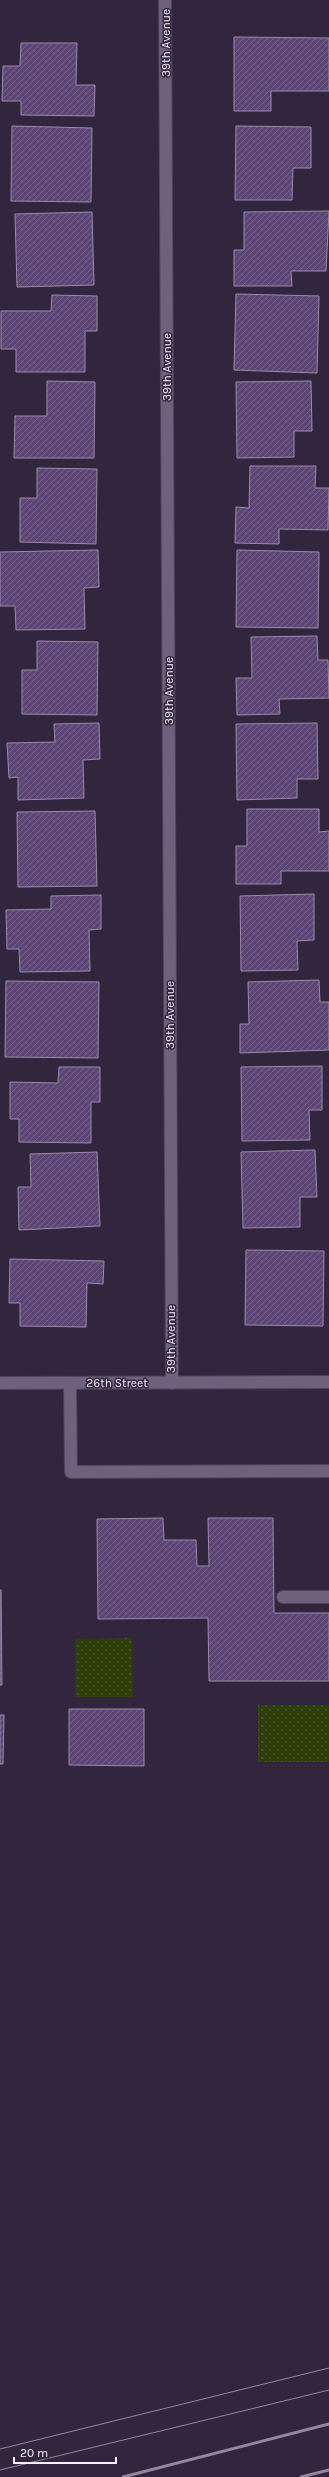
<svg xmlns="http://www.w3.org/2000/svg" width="329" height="2477" font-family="Karla,sans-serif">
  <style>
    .grass { fill: url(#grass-dots) }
    .building { fill: url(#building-hatch); stroke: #9a8ca9 }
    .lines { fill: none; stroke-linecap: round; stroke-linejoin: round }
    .service-casing { stroke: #4e4458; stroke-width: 14 }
    .minor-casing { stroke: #4e4458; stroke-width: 14 }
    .service { stroke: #6e617d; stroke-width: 12 }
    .minor { stroke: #6e617d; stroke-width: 12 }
    .tram { stroke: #91899b; stroke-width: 1 }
    .rail { stroke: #91899b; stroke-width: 3 }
    .labels { text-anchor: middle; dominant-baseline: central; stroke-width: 3; stroke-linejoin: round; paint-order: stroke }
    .street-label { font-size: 12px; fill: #f7f1fe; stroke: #31263e }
  </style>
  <defs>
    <pattern id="grass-dots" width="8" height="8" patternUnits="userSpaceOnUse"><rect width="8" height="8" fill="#2e3e08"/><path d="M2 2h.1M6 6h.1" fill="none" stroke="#4d5a2d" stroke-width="1.8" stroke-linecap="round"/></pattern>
    <pattern id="building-hatch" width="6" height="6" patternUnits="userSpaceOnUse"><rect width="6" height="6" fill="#5d4576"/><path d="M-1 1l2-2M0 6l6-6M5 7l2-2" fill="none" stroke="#75608b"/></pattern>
  </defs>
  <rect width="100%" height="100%" fill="#31263e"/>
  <g class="grass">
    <polygon points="132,1638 133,1697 75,1697 75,1639"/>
    <rect x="258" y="1705" width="71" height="57"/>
  </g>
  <g class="building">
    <polygon points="234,37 329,38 329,91 271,91 271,111 234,111"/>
    <polygon points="21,43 77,43 76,85 95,85 94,116 21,115 21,101 2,101 3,66 20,66"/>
    <polygon points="12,126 92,128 91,202 11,201"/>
    <polygon points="236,126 311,127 311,168 293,168 292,200 235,200"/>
    <polygon points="329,211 326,271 291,271 292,286 234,286 234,250 244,250 244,212"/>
    <polygon points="92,212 94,285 17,287 15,214"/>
    <polygon points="236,294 319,296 317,373 234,370"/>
    <polygon points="52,295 97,296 97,331 85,331 85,372 16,372 16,349 1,349 1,311 51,311"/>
    <polygon points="47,381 95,382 94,458 14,458 15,416 47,416"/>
    <polygon points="311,381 312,431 294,431 294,457 237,458 236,382"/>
    <polygon points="250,466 316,466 315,488 329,488 328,530 279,529 279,544 235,543 236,507 249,508"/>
    <polygon points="37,468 97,469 96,544 20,542 20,498 37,498"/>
    <polygon points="98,550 99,587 84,588 85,629 16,630 15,606 0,606 0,552"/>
    <polygon points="237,550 319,552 318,628 236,627"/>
    <polygon points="317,636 318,660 328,660 329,698 279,699 280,714 237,715 236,678 252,678 251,637"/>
    <polygon points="37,641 98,642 97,715 22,714 22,670 37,670"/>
    <polygon points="99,723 100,759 83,760 84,798 18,800 18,777 9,778 7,743 55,742 54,724"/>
    <polygon points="317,723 318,779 297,779 297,798 237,800 236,724"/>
    <polygon points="247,809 319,809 319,832 329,831 329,871 281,871 281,884 236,884 236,846 247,846"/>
    <polygon points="95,811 97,886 18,887 17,812"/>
    <polygon points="314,894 314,940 297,941 298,970 241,971 240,896"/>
    <polygon points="101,895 101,929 89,930 90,971 20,972 19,949 7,949 6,910 51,909 51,896"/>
    <polygon points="319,980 320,1002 329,1002 329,1050 240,1053 240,1024 249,1024 248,982"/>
    <polygon points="6,981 99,982 98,1058 5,1057"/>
    <polygon points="322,1066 322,1110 309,1110 310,1140 242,1141 241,1067"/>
    <polygon points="59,1067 100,1067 100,1102 91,1102 91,1143 19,1142 19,1119 10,1119 10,1082 58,1083"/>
    <polygon points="315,1150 317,1197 300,1197 300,1227 243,1228 241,1152"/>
    <polygon points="97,1152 100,1226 19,1230 18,1187 31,1187 30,1154"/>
    <polygon points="246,1250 324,1251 323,1326 245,1325"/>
    <polygon points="10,1259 104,1261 103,1284 87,1283 86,1327 20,1326 20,1303 9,1303"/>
    <polygon points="163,1518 164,1540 196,1540 197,1566 209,1566 208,1518 273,1518 274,1613 329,1613 329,1681 209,1681 208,1618 98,1619 97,1519"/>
    <polygon points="1,1590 2,1685 0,1685 0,1590"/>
    <polygon points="69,1709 144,1709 144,1766 69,1765"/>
    <polygon points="0,1715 4,1715 3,1764 0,1764"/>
  </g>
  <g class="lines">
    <defs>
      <g id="service">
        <polyline points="70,1383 71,1472 329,1471"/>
        <polyline points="283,1597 329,1597"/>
      </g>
      <g id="minor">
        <polyline points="165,0 172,1383"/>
        <polyline points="0,1383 329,1382"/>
      </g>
    </defs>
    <use href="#service" class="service-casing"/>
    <use href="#minor" class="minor-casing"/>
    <use href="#service" class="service"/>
    <use href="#minor" class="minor"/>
    <g class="tram">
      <polyline points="0,2449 329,2368"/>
      <polyline points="0,2470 329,2390"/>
    </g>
    <g class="rail">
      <polyline points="123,2477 329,2424"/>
      <polyline points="301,2477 329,2470"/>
    </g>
  </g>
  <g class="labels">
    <g class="street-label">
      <text transform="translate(166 43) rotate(-90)">39th Avenue</text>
      <text transform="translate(167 367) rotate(-90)">39th Avenue</text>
      <text transform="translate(169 691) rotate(-90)">39th Avenue</text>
      <text transform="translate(170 1015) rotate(-90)">39th Avenue</text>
      <text transform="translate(171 1339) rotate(-90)">39th Avenue</text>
      <text x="117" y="1383">26th Street</text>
    </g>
  </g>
  <path d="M14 2457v6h102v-6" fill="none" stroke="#f7f1fe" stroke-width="2"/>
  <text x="20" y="2457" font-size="12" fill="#f7f1fe" stroke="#31263e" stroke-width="3" paint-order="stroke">20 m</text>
</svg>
